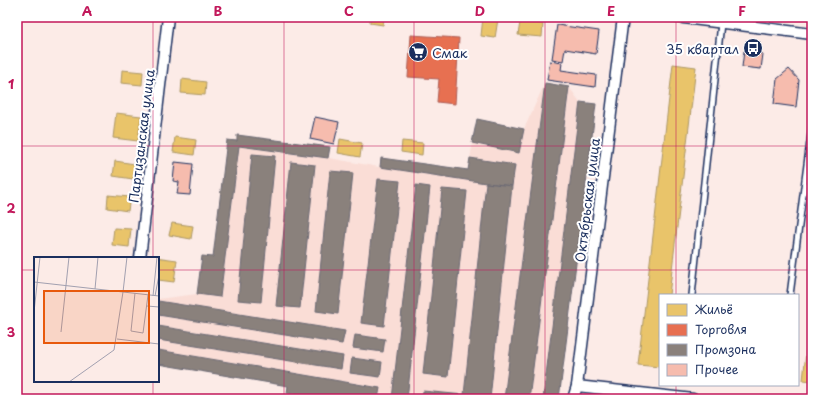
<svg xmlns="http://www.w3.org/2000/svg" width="829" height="416" font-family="'Playpen Sans',sans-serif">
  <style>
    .built { fill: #faddd6 }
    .homes { fill: #e9c46a; stroke: #ab9766 }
    .shops { fill: #e76f51; stroke: #aa5c55 }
    .industry { fill: #8a817c; stroke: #696873 }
    .building { fill: #f6bcae; stroke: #1b2f5e }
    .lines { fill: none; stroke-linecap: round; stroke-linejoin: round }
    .lane-casing { stroke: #1b2f5e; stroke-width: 8 }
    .street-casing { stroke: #1b2f5e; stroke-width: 13 }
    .lane { stroke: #fff; stroke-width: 5 }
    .street { stroke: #fff; stroke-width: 10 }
    .grid { fill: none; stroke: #c2185b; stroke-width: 1; stroke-opacity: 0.55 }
    .labels { text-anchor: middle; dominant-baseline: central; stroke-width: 4; stroke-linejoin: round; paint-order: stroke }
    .poi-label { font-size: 13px; fill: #1b2f5e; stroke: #fff; text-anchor: end }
    .street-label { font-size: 13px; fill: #1b2f5e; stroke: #fff }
    .inset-road { fill: none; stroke: #a2a0b0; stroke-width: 1 }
    .view { fill: #e8590c; fill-opacity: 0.15; stroke: #e8590c; stroke-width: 2 }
    .inset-edge { fill: none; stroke: #1b2f5e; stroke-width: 2 }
    .neatline { fill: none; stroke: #c2185b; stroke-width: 1.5 }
    .grid-label { font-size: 13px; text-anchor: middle; font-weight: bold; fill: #c2185b }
  </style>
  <rect width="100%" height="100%" fill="#fcebe7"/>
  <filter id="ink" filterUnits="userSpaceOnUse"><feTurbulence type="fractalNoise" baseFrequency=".025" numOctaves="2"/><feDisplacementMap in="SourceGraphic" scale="8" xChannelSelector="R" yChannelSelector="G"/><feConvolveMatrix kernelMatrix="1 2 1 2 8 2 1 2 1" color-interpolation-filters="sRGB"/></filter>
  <g filter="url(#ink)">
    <polygon class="built" points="545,83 569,87 580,102 596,104 559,399 325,399 287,393 287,386 158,364 158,299 197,294 202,256 213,257 227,140 236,141 237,135 330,147 329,158 379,167 381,158 468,170 477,119 524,129"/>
    <g class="homes">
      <polygon points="370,17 384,17 383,25 370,23"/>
      <polygon points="483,17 498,19 495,38 481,36"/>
      <polygon points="520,22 543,24 542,37 518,35"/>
      <polygon points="673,64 696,67 669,295 660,295 660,367 638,365"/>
      <polygon points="122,70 143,72 142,85 121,83"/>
      <polygon points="182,79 206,82 205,95 181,93"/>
      <polygon points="116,113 141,116 138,141 113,138"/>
      <polygon points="175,137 196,140 194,155 173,152"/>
      <polygon points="340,139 362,143 360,157 338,153"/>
      <polygon points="402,141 423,143 422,155 401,152"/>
      <polygon points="115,161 135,164 133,179 113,176"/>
      <polygon points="108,195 130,197 128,211 107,208"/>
      <polygon points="172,223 193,226 191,239 169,235"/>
      <polygon points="114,228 131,229 129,247 112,245"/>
      <polygon points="155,257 177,260 174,282 158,280 158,258"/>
      <polygon points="812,296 812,381 803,380"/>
    </g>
    <polygon class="shops" points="411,35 459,38 455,104 437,102 439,79 408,77"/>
    <g class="industry">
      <polygon points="545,83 569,87 529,399 504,399"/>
      <polygon points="580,102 596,104 559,399 543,399"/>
      <polygon points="477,119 524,129 519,153 472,143"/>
      <polygon points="237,135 330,147 328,158 239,146 220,297 197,294 202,256 213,257 227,140 237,141"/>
      <polygon points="252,154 275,156 261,302 238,300"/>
      <polygon points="381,158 468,170 470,158 515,165 512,186 486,183 380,167"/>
      <polygon points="291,162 315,165 300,308 276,306"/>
      <polygon points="330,171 353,173 338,314 316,311"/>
      <polygon points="378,179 400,181 384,326 361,323"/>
      <polygon points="486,183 512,186 490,399 422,399 423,391 464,395"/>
      <polygon points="416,185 430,187 407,399 392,399"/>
      <polygon points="442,189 467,191 448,377 423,374"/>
      <polygon points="158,301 345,331 342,344 158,315"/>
      <polygon points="158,326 343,356 341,369 158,340"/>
      <polygon points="355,335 385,339 383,352 353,348"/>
      <polygon points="158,350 380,388 378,399 325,399 287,393 288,386 158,364"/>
      <polygon points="352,358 382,362 380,377 350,373"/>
    </g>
    <g class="building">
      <polygon points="557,25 599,31 596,54 565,49 563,61 552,59"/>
      <polygon points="744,51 763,54 761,69 742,67"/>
      <polygon points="550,61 562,63 561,70 596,75 595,87 547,80"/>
      <polygon points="789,69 799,80 796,107 774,104 777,79"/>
      <polygon points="315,117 339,122 334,144 310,139"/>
      <polygon points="175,162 193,164 190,195 177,194 179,182 173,181"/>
    </g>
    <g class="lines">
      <defs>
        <g id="lane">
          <polyline points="692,295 721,23"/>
          <polyline points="790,295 812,126"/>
        </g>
        <g id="street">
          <polyline points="676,17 812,34"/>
          <polyline points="140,258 168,17"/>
          <polyline points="577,386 693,399"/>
          <polyline points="573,399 577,386 623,17"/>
        </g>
      </defs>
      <use href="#lane" class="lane-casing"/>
      <use href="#street" class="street-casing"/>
      <use href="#lane" class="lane"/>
      <use href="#street" class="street"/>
    </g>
  </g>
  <path class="grid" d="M153 17V258M284 17V399M414 17V399M545 17V399M676 17V295M17 146H812M17 270H35M158 270H812M153 381V399M676 385V399"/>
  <defs>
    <symbol id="bus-disc" viewBox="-11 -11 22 22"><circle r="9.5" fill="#1b2f5e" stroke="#fff"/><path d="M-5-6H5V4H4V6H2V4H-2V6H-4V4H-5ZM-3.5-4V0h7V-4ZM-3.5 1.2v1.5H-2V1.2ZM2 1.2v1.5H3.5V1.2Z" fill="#fff"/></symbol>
    <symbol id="supermarket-disc" viewBox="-11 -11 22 22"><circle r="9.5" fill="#1b2f5e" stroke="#fff"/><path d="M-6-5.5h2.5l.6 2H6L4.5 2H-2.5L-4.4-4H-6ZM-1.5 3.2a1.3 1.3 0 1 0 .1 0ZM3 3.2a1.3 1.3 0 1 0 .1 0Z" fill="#fff"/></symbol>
  </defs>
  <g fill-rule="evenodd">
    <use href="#bus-disc" x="742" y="37" width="22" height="22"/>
    <use href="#supermarket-disc" x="407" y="41" width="22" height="22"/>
  </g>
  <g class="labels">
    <g class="poi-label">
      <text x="739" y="48">35 квартал</text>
      <text x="432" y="52" text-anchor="start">Смак</text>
    </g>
    <g class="street-label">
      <text transform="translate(141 136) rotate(-83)">Партизанская улица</text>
      <text transform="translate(587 200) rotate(-83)">Октябрьская улица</text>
    </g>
  </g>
  <g transform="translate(34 257)">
    <rect width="125" height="125" fill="#fcebe7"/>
    <path class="inset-road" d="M0 25 89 35 93 0M61 32 64 0M101 36 97 74 109 76 114 38M119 39 123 0M121 39 125 18M113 49 125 50M0 55 6 0M27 75 35 0M83 82 125 87M35 125 80 93 89 35 125 39"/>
    <path class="view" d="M10 34H115V86H10Z"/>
    <rect width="125" height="125" class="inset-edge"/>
  </g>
  <rect width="829" height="416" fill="none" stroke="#fff" stroke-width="44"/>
  <rect x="659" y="294" width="140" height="92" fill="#ffffff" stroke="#a4acbf"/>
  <rect x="667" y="304" width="20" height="12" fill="#e9c46a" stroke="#a4acbf"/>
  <text x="695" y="314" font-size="12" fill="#1b2f5e">Жильё</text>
  <rect x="667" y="324" width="20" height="12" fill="#e76f51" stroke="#a4acbf"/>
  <text x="695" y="334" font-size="12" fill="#1b2f5e">Торговля</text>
  <rect x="667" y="344" width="20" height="12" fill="#8a817c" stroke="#a4acbf"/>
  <text x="695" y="354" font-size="12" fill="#1b2f5e">Промзона</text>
  <rect x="667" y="364" width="20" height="12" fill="#f6bcae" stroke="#a4acbf"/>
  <text x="695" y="374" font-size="12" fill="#1b2f5e">Прочее</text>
  <rect x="22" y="22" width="785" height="372" class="neatline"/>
  <g class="grid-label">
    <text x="87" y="16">A</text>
    <text x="218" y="16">B</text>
    <text x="349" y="16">C</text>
    <text x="480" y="16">D</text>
    <text x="611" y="16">E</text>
    <text x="742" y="16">F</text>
    <text x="11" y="89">1</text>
    <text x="11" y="213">2</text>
    <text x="11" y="337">3</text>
  </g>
</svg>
